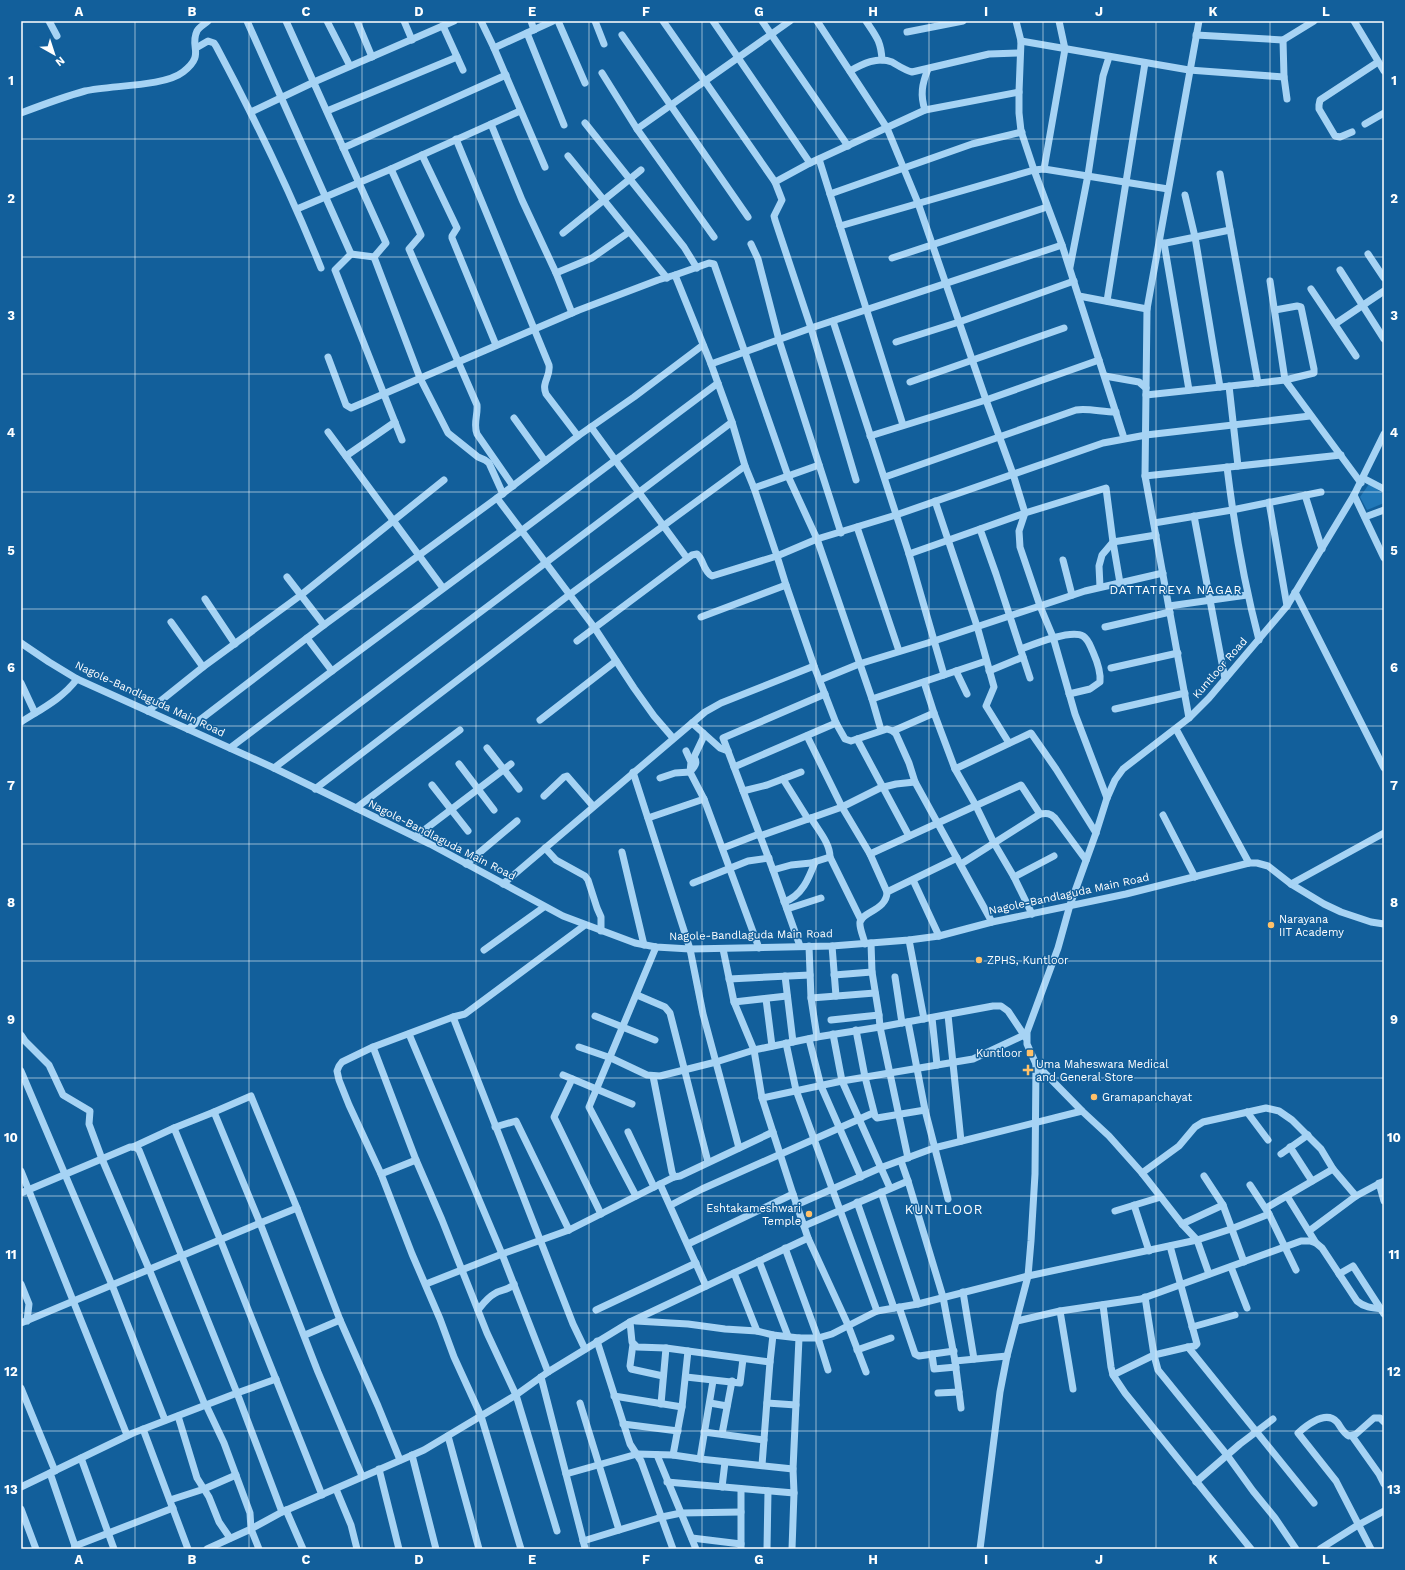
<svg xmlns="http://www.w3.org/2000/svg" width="1405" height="1570" font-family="'Work Sans',sans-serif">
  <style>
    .green { fill: #2178b8 }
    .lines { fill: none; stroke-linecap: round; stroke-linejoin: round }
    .minor { stroke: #a6d3f4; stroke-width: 7 }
    .grid { fill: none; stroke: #fff; stroke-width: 1; stroke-opacity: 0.55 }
    .poi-dot { fill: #ffc169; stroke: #125f9b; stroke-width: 1.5 }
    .labels { text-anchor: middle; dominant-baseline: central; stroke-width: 3; stroke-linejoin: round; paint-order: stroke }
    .street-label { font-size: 11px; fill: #fff; stroke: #125f9b }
    .poi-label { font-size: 11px; fill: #fff; stroke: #125f9b; text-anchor: start }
    .neighbourhood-label { font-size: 12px; letter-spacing: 1px; fill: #fff; stroke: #125f9b }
    .quarter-label { font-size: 13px; letter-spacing: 1px; fill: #fff; stroke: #125f9b }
    .neatline { fill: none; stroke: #fff; stroke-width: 1.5 }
    .grid-label { font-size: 13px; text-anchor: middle; font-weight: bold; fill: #fff }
  </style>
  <rect width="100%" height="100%" fill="#125f9b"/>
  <polygon class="green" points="1369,484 1384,494 1384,503 1367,510 1360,497"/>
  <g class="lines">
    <g class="minor">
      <polyline points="49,21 57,36"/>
      <polyline points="247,21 351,254"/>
      <polyline points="286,21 386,243 374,257 420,378 448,433 478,457 485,460 489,463 503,494"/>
      <polyline points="327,21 350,66"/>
      <polyline points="357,21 372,57"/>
      <polyline points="404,21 412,40"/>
      <polyline points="481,21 494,48 545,167"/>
      <polyline points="531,21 534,30"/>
      <polyline points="558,21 585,83"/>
      <polyline points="595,21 604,44"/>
      <polyline points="663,21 775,182 782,200 774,216 775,220 811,328 856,480"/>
      <polyline points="713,21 810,163"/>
      <polyline points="762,21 848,146"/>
      <polyline points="817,21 887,128 918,203 986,400 1013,474 1025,513 1019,531 1020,547 1040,606 1053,637 1075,714 1107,798"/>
      <path d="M866 21C876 36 881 41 882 60"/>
      <polyline points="1016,21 1021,41 1019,92 1019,113 1021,131 1034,170 1062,245 1124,438"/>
      <polyline points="1354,21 1384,71"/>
      <polyline points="443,26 463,70"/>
      <polyline points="907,32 963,21"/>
      <polyline points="527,33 564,125"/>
      <polyline points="622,35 748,217"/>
      <polyline points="1196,35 1283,40 1314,21"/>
      <polyline points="1283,40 1284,77 1287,99"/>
      <polyline points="1021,41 1189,70 1284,77"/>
      <path d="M196 48 208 41 214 43 216 46C255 119 290 191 321 268"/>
      <polyline points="494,48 553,21"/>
      <path d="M850 71C862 64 878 56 892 62 899 66 904 70 912 72L989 54 1019 53"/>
      <polyline points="602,73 637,129 714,237"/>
      <path d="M925 110C920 95 922 84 928 69"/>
      <polyline points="327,111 457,57"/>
      <polyline points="251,112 314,82 454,21"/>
      <path d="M21 113C42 105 63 97 85 91 110 85 164 87 183 72 206 54 189 48 197 31 199 27 205 24 208 21"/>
      <polyline points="585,123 684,247 697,268"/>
      <polyline points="491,124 522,200 556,273 572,313"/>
      <polyline points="1365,124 1384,113"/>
      <polyline points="637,129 790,21"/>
      <polyline points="1352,132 1340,137 1335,136 1319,109 1319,105 1320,100 1378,62"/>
      <path d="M456 139 549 365C551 377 541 382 546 394L578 436"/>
      <polyline points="343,148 506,75"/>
      <polyline points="422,155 457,228 452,236 452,238 496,345"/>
      <polyline points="568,156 667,278"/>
      <polyline points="819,159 840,226"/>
      <path d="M391 169 421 235 409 249 477 405C478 415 473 424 477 434L513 486"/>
      <polyline points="1044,169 1065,49 1059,21"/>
      <polyline points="1220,174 1258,383"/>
      <polyline points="775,182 810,163 925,110 1019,92"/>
      <polyline points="830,194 972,144 1022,132"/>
      <polyline points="1185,195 1195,237 1220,387"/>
      <polyline points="297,209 391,169 520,111"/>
      <polyline points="563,233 641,170"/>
      <polyline points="1164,243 1189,390"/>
      <polyline points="751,244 758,259 779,340 841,533"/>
      <polyline points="1161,244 1230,230"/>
      <polyline points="351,254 335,270 402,440"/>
      <polyline points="351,254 374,257"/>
      <polyline points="1368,254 1384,278"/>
      <polyline points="892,258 1047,207"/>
      <polyline points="1070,267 1088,175 1103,76 1109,57"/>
      <polyline points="1340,270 1384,339"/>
      <polyline points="556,273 592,258 629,232"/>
      <polyline points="1270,281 1285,380 1361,483"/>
      <polyline points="1311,289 1356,356"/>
      <polyline points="1079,296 1147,309"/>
      <polyline points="1107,301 1145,63"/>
      <polyline points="833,321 909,554 944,675"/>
      <polyline points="1335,324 1384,291"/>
      <polyline points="896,342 959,322 1074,281"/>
      <polyline points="328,357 346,405 351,408 579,310 658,280 675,275 709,263 714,264 788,476 817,539 872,699 881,730"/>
      <polyline points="711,364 811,328 1062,245"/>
      <polyline points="1105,376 1139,382 1146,388"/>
      <polyline points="910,382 1064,328"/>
      <polyline points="1229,386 1238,466"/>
      <polyline points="1146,395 1285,380 1314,373 1314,369 1301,307 1297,306 1275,310"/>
      <polyline points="514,418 545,461"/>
      <polyline points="903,425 840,226 1034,170 1044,169 1168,189"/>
      <polyline points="591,427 687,558"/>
      <polyline points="328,432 443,588"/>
      <polyline points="870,436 986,400 1099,360"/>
      <polyline points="346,456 395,422"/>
      <path d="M1227 467C1234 525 1244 583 1259 640"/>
      <polyline points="1145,476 1341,455"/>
      <path d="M885 477 1076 410C1088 408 1102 412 1116 412"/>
      <polyline points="1363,478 1384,489"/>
      <polyline points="754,488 819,465"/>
      <polyline points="1305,495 1322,549"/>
      <polyline points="1354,495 1384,558"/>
      <polyline points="497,498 594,627 634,688 654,716 673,738"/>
      <polyline points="935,501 977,626 994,687 986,706 1009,743"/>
      <polyline points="1269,502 1287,606"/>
      <polyline points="1194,516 1225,679"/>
      <polyline points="1365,517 1384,510"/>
      <polyline points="1154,523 1232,510 1321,492"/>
      <polyline points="857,527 899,651"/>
      <polyline points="909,554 980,529"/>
      <polyline points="1063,560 1072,595"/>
      <polyline points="287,577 324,625"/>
      <polyline points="786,585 777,556 817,539 896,515 1103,443 1146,435 1310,416"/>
      <polyline points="1100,587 1099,566 1102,555 1113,542 1156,535"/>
      <polyline points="1295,592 1384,768"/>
      <polyline points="205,599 235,644"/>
      <polyline points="1169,606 1247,595"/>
      <polyline points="701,617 786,585 814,666"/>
      <polyline points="171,622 203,667"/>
      <polyline points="1105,627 1170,612"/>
      <polyline points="307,638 332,671"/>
      <path d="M577 641 692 555 697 554C704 560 703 571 712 576L777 556 754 488 745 466 732 422 711 364 675 275"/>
      <polyline points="21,643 49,662 77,679 274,768 430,844 563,916 635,943 656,947 690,949 832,946 909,940 939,936 992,922 1126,894 1249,863 1257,863 1268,866 1291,884 1324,904 1341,912 1371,922 1384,924"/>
      <path d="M1021 649C1034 644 1071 629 1083 636 1089 640 1090 646 1093 652 1097 661 1101 672 1100 682L1090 689 1069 694"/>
      <polyline points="1111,668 1178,653"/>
      <polyline points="956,671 967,694"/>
      <polyline points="989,671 1023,657"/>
      <polyline points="1030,678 996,574 980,529 1025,513 1106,488 1113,542 1120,583"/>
      <polyline points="820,680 859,664 934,641 1085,591 1163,573"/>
      <polyline points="924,682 934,713 955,769 975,804 994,843 1014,877 1032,914"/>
      <polyline points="21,683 35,713"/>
      <polyline points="872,699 986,661"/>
      <polyline points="1115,709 1185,693"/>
      <polyline points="148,711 203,667 301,595 444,480"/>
      <polyline points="1189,718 1145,476 1147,309 1199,21"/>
      <polyline points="540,720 616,661"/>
      <path d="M21 722C41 709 62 699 77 679"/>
      <polyline points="692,723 720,748 728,751"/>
      <polyline points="188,729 324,625 497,498 578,436 634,397 703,345"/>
      <polyline points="1176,729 1249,863"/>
      <polyline points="893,731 934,713"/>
      <path d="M807 736 842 807 870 854 887 892C887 910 862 912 860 922 859 928 864 938 865 944"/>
      <polyline points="857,739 909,836"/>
      <polyline points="230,748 332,671 521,531 718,383"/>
      <polyline points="487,748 519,789"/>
      <polyline points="686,751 691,762 690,772 704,799 759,948"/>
      <polyline points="459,764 494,810"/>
      <polyline points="734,767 836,723"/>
      <polyline points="274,768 732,422"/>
      <polyline points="955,769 1031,733 1056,769 1096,833"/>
      <polyline points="633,772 690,949 703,1014 739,1148"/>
      <path d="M660 778 675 773 690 772C695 766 698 763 694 757L703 738V733"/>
      <polyline points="783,779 808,819"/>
      <polyline points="432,785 468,831"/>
      <polyline points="315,789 569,595 745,466"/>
      <polyline points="743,791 767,785 801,772"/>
      <polyline points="544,796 564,777 567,776 593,806"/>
      <polyline points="356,808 460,730"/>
      <polyline points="1163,815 1195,877"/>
      <polyline points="648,818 704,799"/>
      <path d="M811 818C818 830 830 843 830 857"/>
      <polyline points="760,836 842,807 880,788 896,784 915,782"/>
      <polyline points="415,837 511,764"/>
      <polyline points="545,848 556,860 585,876 588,880 597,908 601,917 601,931"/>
      <polyline points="723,848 759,834"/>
      <polyline points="622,852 644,945"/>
      <polyline points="870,854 1021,785 1040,814"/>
      <polyline points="466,864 517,821"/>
      <path d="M961 864 1040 814C1047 813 1050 813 1055 818L1086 860"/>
      <polyline points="773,870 791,865 811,863 830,857 861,920"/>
      <polyline points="1014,877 1054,856"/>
      <polyline points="913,880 939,936"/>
      <polyline points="693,883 748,861 769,858"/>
      <polyline points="503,884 705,712 721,703 814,666 836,723 845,739 851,741 887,729 893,731 896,734 909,763 915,782 992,922"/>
      <polyline points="1291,884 1384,833"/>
      <polyline points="887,892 957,858"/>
      <path d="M784 902C802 896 809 878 815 862"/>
      <polyline points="787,909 821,898"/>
      <polyline points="909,940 924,1019"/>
      <polyline points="871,943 872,972 879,1015 880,1027 908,1158"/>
      <polyline points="800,946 773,870 723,738 825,694"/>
      <polyline points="809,946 811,998 817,1037"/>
      <polyline points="832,946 836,996"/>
      <polyline points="723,949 734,1002 754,1050 762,1098 793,1194 808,1238 848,1325 866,1372"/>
      <polyline points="484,950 544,907"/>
      <polyline points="834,975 872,972"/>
      <polyline points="785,976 793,1042"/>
      <polyline points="895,977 902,1023"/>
      <polyline points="729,979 810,975"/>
      <polyline points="637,995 665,1007 670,1013 708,1162"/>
      <polyline points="811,998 875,993"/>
      <polyline points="766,999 772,1046"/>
      <polyline points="734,1002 787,996"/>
      <polyline points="948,1015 961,1141"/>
      <polyline points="595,1016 655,1040"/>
      <polyline points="453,1017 573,1324 585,1349"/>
      <polyline points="932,1018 937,1065"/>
      <polyline points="831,1020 879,1015"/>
      <polyline points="908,1022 925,1110 948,1199"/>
      <polyline points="856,1030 865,1077 875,1116 877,1118 925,1110"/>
      <polyline points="409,1034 502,1254 548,1372"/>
      <polyline points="833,1034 842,1081 890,1188"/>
      <polyline points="21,1035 25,1041 49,1065 63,1095 90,1111 89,1124 102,1159 149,1269 205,1405"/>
      <polyline points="809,1039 821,1086 861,1177"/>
      <polyline points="786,1043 796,1090 877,1311"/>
      <polyline points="373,1047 416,1160 442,1220 487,1333 516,1395 557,1531"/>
      <polyline points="579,1047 611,1058 647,1075 660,1076 716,1062 754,1050 817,1037 880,1027 993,1006 1001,1006 1008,1011 1026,1038"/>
      <polyline points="1036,1064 1082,1111 1109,1136 1142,1173 1182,1224 1197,1240 1209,1274"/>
      <polyline points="21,1071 112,1285 165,1420"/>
      <polyline points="563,1075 632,1104"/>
      <polyline points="653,1076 672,1172 674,1177 680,1176 773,1132"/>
      <polyline points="572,1079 554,1117 601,1214"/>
      <polyline points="762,1098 842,1081 973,1059 1024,1035"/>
      <polyline points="214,1112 251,1096 297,1208 340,1320 378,1406 400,1460"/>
      <polyline points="1247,1112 1268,1140"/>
      <polyline points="495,1127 516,1121 569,1230"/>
      <polyline points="628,1132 654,1187"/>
      <polyline points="133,1147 174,1128"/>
      <polyline points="1290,1147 1312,1181"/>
      <polyline points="1281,1154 1308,1135"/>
      <polyline points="901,1161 908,1181 943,1297 955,1361 961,1408"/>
      <polyline points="21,1171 127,1435"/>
      <polyline points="1142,1173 1179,1146 1195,1127 1203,1122 1266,1108 1279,1111 1292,1120 1321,1149 1333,1169 1356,1196"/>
      <polyline points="381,1174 416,1160"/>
      <polyline points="1204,1176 1223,1205 1244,1262"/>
      <polyline points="1379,1183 1384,1201"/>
      <polyline points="660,1184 706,1286"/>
      <polyline points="1250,1185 1269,1214 1296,1270"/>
      <polyline points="881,1192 918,1304"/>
      <polyline points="21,1193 130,1147 135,1147 139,1150 237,1393 133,1433 21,1487"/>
      <polyline points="636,1196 589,1107 656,947"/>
      <path d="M1287 1196 1316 1243 1322 1248 1357 1301C1365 1308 1373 1308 1384 1309"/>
      <polyline points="857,1202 894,1308"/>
      <polyline points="671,1205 702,1189 873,1113"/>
      <polyline points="796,1205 880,1168 934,1148 1082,1111"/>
      <polyline points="1134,1205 1149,1251"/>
      <polyline points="297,1208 260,1223 214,1112 174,1128 220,1239 322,1495"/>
      <polyline points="1266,1208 1333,1169"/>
      <polyline points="1115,1211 1161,1197"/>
      <polyline points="1182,1224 1223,1205"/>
      <polyline points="804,1226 908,1181"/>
      <polyline points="1309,1231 1356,1196 1384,1181"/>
      <polyline points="688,1244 793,1194"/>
      <polyline points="1170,1246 1197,1344 1195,1346 1188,1347 1314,1503"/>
      <polyline points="785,1248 818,1338 828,1370"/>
      <polyline points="759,1261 788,1336"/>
      <polyline points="1231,1267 1247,1308"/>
      <polyline points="734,1273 757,1331"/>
      <polyline points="1339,1274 1353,1266 1384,1314"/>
      <polyline points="21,1284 29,1304 27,1321"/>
      <polyline points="426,1284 502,1254 569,1230 674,1177"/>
      <polyline points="963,1292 974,1359"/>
      <polyline points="1103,1305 1111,1367 1113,1375 1125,1393 1251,1549"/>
      <polyline points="899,1307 915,1354 919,1356 954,1351"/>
      <path d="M478 1310C483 1304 487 1298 494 1294 501 1289 508 1291 514 1284"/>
      <polyline points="596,1310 696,1263"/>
      <polyline points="1060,1311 1073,1389"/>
      <polyline points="636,1321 688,1324 725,1329 757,1331 773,1335 799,1338 818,1338 832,1334 877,1311 918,1304 1028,1276 1197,1240 1231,1229 1269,1214"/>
      <polyline points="1017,1321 1060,1311 1141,1299 1301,1241 1310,1241 1316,1243"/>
      <polyline points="630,1322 632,1342 637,1347 666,1348 770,1362"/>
      <polyline points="21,1323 260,1223 318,1372 362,1476"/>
      <polyline points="1192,1327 1235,1315"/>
      <polyline points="305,1335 340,1320"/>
      <polyline points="597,1341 630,1444 641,1461 673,1549"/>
      <polyline points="633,1344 630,1366 631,1369 663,1376"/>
      <polyline points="1188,1347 1154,1355 1158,1370 1227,1455 1253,1491 1275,1518 1296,1549"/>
      <polyline points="857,1350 891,1338"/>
      <polyline points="932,1354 934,1369 956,1367"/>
      <polyline points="955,1361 1007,1356"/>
      <polyline points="1113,1375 1154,1355 1145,1297"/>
      <polyline points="541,1377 585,1548"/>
      <polyline points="686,1377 740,1383 743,1359"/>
      <polyline points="276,1379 237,1393 282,1512"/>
      <polyline points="21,1388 55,1471"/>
      <polyline points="938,1393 959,1392"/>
      <polyline points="614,1396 682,1407"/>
      <polyline points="580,1403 619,1530"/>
      <polyline points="710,1403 727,1406"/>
      <polyline points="767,1403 796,1405"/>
      <polyline points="661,1404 666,1348"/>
      <polyline points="206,1405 224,1443 250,1513 251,1529 259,1549"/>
      <polyline points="178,1416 197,1478 209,1497 219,1522 230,1538"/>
      <polyline points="623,1424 678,1431"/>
      <polyline points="143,1429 188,1549"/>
      <polyline points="704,1432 764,1440"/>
      <polyline points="722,1434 732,1381"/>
      <polyline points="448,1436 479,1549"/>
      <polyline points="1352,1436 1379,1474 1384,1484"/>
      <polyline points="412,1455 436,1549"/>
      <polyline points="657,1455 696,1549"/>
      <polyline points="673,1455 682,1407 688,1351"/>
      <polyline points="81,1458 114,1549"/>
      <polyline points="700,1459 713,1381"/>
      <polyline points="762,1465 770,1362 773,1335"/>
      <polyline points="379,1469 399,1549"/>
      <polyline points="50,1473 75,1546"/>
      <polyline points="566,1474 637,1454 673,1455 700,1459 793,1469"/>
      <polyline points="667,1482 794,1493"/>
      <polyline points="1196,1482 1240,1444 1273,1419"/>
      <polyline points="722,1487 725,1462"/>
      <polyline points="336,1489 351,1525 357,1549"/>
      <polyline points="170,1500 204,1489 236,1475"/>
      <polyline points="21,1509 36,1549"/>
      <polyline points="286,1510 303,1549"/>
      <polyline points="692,1538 741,1544"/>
      <polyline points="583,1541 662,1517 681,1513 741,1512"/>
      <polyline points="74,1549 75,1546 173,1508"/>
      <polyline points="207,1549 251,1529 282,1512 424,1450 516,1395 548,1372 630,1322 808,1238"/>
      <polyline points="521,1549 481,1416 454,1357 440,1319 412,1254 381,1174 349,1105 339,1080 337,1071 339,1066 342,1062 373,1047 453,1017 465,1014 585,925"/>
      <polyline points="741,1549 741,1489"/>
      <polyline points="767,1549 768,1491"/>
      <polyline points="792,1549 794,1493 793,1469 799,1338"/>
      <polyline points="980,1549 1000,1392 1007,1356 1028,1276 1031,1241 1035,1174 1036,1064 1027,1044 1027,1032 1058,948 1070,905 1096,833 1107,798 1115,780 1123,769 1189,718 1209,698 1287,606 1354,495 1384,434"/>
      <polyline points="1320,1549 1358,1525 1384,1511"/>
      <path d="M1371 1549 1336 1481 1298 1433C1307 1425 1326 1410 1337 1422 1341 1427 1343 1433 1349 1436L1356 1434 1374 1418H1380L1384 1422"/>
    </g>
  </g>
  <path class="grid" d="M135 21V1549M249 21V1549M362 21V1549M476 21V1549M589 21V1549M702 21V1549M816 21V1549M929 21V1549M1043 21V1549M1156 21V1549M1270 21V1549M21 139H1384M21 257H1384M21 374H1384M21 492H1384M21 609H1384M21 726H1384M21 844H1384M21 961H1384M21 1078H1384M21 1196H1384M21 1313H1384M21 1431H1384"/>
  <g class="poi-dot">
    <circle cx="1271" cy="925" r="4"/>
    <circle cx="979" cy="960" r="4"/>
    <rect x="1026" y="1049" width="8" height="8" rx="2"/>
    <path d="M1026 1064h4v4h4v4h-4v4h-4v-4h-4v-4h4z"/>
    <circle cx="1094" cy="1097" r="4"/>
    <circle cx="809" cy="1214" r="4"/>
  </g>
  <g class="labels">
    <g class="street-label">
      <text transform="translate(1220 668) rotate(-49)">Kuntloor Road</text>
      <text transform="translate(150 699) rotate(25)">Nagole-Bandlaguda Main Road</text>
      <text transform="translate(442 840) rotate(27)">Nagole-Bandlaguda Main Road</text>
      <text transform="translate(1069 894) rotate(-12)">Nagole-Bandlaguda Main Road</text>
      <text transform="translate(751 935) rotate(-1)">Nagole-Bandlaguda Main Road</text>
    </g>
    <g class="poi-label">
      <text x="1279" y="919">Narayana<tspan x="1279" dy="13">IIT Academy</tspan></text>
      <text x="987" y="960">ZPHS, Kuntloor</text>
      <text x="1022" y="1053" text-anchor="end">Kuntloor</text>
      <text x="1036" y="1064">Uma Maheswara Medical<tspan x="1036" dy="13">and General Store</tspan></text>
      <text x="1102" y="1097">Gramapanchayat</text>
      <text x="801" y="1208" text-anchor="end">Eshtakameshwari<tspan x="801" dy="13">Temple</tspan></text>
    </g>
    <g class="neighbourhood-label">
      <text x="1176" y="590">DATTATREYA NAGAR</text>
    </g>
    <g class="quarter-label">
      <text x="944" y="1209">KUNTLOOR</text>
    </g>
  </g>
  <rect width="1405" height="1570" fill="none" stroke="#125f9b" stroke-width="44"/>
  <g transform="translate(54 54) rotate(141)" stroke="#125f9b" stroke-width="3" paint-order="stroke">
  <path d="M0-3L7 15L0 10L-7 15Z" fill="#ffffff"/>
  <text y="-6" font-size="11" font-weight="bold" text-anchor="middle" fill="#ffffff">N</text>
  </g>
  <rect x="22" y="22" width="1361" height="1526" class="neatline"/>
  <g class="grid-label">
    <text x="79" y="16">A</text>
    <text x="192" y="16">B</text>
    <text x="306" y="16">C</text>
    <text x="419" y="16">D</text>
    <text x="532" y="16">E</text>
    <text x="646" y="16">F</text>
    <text x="759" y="16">G</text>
    <text x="873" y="16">H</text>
    <text x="986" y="16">I</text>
    <text x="1099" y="16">J</text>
    <text x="1213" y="16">K</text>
    <text x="1326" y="16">L</text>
    <text x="11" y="85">1</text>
    <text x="1394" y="85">1</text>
    <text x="11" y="203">2</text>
    <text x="1394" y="203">2</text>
    <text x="11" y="320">3</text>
    <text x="1394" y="320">3</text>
    <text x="11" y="437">4</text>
    <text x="1394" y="437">4</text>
    <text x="11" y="555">5</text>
    <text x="1394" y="555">5</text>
    <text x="11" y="672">6</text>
    <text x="1394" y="672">6</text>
    <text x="11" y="790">7</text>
    <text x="1394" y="790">7</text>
    <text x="11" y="907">8</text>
    <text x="1394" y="907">8</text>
    <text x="11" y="1024">9</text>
    <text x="1394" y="1024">9</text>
    <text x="11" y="1142">10</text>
    <text x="1394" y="1142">10</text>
    <text x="11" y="1259">11</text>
    <text x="1394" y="1259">11</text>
    <text x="11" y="1376">12</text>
    <text x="1394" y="1376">12</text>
    <text x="11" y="1494">13</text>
    <text x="1394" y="1494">13</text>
    <text x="79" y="1564">A</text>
    <text x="192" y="1564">B</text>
    <text x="306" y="1564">C</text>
    <text x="419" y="1564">D</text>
    <text x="532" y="1564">E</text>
    <text x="646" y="1564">F</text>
    <text x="759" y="1564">G</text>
    <text x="873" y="1564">H</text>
    <text x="986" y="1564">I</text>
    <text x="1099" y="1564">J</text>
    <text x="1213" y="1564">K</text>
    <text x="1326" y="1564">L</text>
  </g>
</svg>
